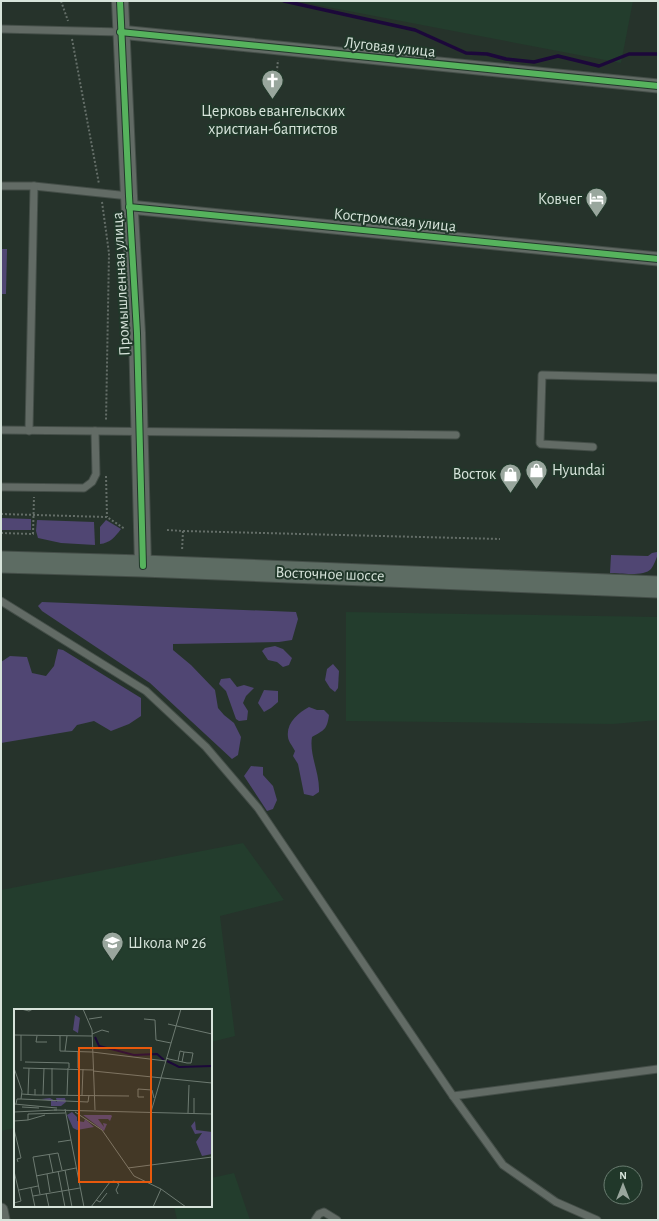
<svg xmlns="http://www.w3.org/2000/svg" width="659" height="1221" font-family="'Alegreya Sans',sans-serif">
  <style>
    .built { fill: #233d2d }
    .green { fill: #504673 }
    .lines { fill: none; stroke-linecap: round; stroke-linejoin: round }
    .stream { stroke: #1c083a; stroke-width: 3.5 }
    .service-casing { stroke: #444e48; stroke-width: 9 }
    .minor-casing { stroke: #444e48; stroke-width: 15 }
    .tertiary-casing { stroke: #444e48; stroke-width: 18 }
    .primary-casing { stroke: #444e48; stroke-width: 23 }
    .path { stroke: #646e68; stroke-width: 2; stroke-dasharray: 2 2; stroke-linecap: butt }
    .service { stroke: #626b65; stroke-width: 7 }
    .minor { stroke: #626b65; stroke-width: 13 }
    .tertiary { stroke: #626b65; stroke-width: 16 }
    .primary { stroke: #5d6c63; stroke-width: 21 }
    .cycleway-casing { stroke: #21382a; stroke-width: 8 }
    .cycleway { stroke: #56b35d; stroke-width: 6 }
    .labels { text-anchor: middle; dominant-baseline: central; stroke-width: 4; stroke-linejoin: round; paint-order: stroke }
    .street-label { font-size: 16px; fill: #d7e4db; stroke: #21382a }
    .poi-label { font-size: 16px; fill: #d7e4db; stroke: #21382a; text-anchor: end }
    .inset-river { fill: none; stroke: #1c083a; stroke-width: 2 }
    .inset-road { fill: none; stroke: #6d7a71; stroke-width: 1 }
    .view { fill: #e8590c; fill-opacity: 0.15; stroke: #e8590c; stroke-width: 2 }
    .inset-edge { fill: none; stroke: #d7e4db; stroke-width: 2 }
  </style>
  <rect width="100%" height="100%" fill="#26332b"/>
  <g class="built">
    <polygon points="296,1 633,1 621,63"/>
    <polygon points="346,612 658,617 658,720 613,724 346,721"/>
    <polygon points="243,843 284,900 220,916 235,1036 211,1042 211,1010 15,1010 15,1128 1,1131 1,890"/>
    <polygon points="234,1173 250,1220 177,1220 174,1206 211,1206 211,1178"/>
  </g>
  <g class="green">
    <polygon points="1,249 7,249 6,294 1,294"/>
    <polygon points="1,518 31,519 31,530 1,530"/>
    <polygon points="37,520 94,522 95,545 61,543 38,538 36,531"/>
    <path d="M106 520 121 529C115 537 110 543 100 544V527Z"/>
    <path d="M657 552 658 554C656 559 654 565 651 569 644 577 620 573 610 573L611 555 648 556 652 553Z"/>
    <polygon points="42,602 296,612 298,619 292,640 279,642 173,644 173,650 191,665 215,690 218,708 224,715 234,723 241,737 238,755 232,759 150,683 42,611 38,606"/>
    <polygon points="275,646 283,649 292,658 289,665 283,667 277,662 268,660 262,651 265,648"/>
    <polygon points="58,649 63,650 141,698 141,716 129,724 111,731 94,721 77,725 72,731 1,743 1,662 10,656 27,657 32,673 46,676 54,666"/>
    <polygon points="333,664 339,671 338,688 335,692 330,688 325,680 327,669"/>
    <polygon points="230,678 237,687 244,685 254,688 246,696 243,703 248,711 247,720 239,721 236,719 226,691 219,684 221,679"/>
    <polygon points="264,690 278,691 278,702 271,708 264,712 258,703"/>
    <path d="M309 707 317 710H324L329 715C327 730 324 730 312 737 309 755 320 773 319 792L313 796 304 794 298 764 293 756 295 751C293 747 288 741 288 737 286 723 298 713 309 707Z"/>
    <polygon points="251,766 263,767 263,775 273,786 277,800 273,809 267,811 244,776"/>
  </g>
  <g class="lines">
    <polyline class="stream" points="284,1 415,30 466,53 487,54 506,59 534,62 558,56 599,66 629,54 658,54"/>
    <defs>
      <g id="service">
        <polyline points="1,29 120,32"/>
        <polyline points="1,186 34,186 129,196"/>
        <polyline points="1,430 456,435"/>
        <polyline points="29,431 34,186"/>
        <polyline points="593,447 541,444 540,443 542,375 658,378"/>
        <polyline points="1,487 84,488 92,482 96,474 95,431"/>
        <polyline points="1,601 146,691 206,747 258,808 453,1096 503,1165 556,1202 597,1220"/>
        <polyline points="453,1096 658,1069"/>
        <polyline points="315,1220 319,1214 324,1212 337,1220"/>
      </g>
      <g id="minor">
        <polyline points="120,32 658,86"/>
        <polyline points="129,207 658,259"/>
        <polyline points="1,1210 3,1220"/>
      </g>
      <polyline id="tertiary" points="120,1 129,196 137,333 143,566"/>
      <polyline id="primary" points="1,562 143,566 658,587"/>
    </defs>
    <use href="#service" class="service-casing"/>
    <use href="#minor" class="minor-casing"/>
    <use href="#tertiary" class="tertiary-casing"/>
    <use href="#primary" class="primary-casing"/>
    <g class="path">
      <polyline points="61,1 68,21"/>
      <polyline points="72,39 99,184"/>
      <polyline points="276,80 278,60"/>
      <polyline points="102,202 109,253 106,421"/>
      <polyline points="106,476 107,517"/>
      <polyline points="1,514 107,517 125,529"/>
      <polyline points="167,530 183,531 182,551"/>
      <polyline points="183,531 500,539"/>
      <polyline points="1,533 33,534 34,497"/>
    </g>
    <use href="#service" class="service"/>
    <use href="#minor" class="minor"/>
    <use href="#tertiary" class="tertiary"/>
    <use href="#primary" class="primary"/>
    <defs>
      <g id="cycleway">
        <polyline points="120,1 129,196 137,333 143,566"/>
        <polyline points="120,32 658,86"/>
        <polyline points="129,207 658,259"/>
      </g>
    </defs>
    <use href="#cycleway" class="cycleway-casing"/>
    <use href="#cycleway" class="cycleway"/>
  </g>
  <defs>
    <symbol id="church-pin" viewBox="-11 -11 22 30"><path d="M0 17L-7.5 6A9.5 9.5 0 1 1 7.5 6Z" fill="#99a69d" stroke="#21382a"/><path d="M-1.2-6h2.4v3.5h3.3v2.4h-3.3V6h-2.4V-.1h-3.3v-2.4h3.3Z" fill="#fff"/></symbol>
    <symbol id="hotel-pin" viewBox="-11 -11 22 30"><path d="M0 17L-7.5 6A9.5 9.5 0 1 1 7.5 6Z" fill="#99a69d" stroke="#21382a"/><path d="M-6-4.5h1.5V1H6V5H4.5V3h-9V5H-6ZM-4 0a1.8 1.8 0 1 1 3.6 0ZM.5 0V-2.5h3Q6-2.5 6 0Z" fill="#fff"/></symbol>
    <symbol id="shop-pin" viewBox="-11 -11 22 30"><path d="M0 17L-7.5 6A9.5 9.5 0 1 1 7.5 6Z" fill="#99a69d" stroke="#21382a"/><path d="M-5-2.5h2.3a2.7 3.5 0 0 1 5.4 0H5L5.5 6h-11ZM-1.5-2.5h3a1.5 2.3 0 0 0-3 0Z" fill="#fff"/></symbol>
    <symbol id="school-pin" viewBox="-11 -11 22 30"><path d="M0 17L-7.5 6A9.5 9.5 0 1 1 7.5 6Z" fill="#99a69d" stroke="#21382a"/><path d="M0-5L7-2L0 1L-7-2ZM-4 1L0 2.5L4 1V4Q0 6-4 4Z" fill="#fff"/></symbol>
  </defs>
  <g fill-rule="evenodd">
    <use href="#church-pin" x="260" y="68" width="25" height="34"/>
    <use href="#hotel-pin" x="584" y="186" width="25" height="34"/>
    <use href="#shop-pin" x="524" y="458" width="25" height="34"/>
    <use href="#shop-pin" x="498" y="462" width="25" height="34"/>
    <use href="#school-pin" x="100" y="930" width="25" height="34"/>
  </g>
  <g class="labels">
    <g class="street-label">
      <text transform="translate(390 47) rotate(6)">Луговая улица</text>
      <text transform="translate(395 220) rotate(6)">Костромская улица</text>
      <text transform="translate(121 284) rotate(-93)">Промышленная улица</text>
      <text transform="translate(330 574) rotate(2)">Восточное шоссе</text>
    </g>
    <g class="poi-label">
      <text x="273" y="111" text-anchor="middle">Церковь евангельских<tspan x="273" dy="18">христиан-баптистов</tspan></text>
      <text x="582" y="199">Ковчег</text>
      <text x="552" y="470" text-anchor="start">Hyundai</text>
      <text x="496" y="474">Восток</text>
      <text x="128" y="943" text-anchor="start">Школа № 26</text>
    </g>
  </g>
  <g transform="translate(14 1009)">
    <rect width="198" height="198" fill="#26332b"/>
    <path d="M61 6 66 9 64 24 59 21ZM36 89 43 93 42 89H51L52 93 47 97H78H37V92L27 90ZM58 103 63 108V112L70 113 71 110 80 118 63 121 59 119 53 106ZM69 106H97L98 107 96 112 94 110H84L90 118 89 114 93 115 90 122ZM181 112 182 121 198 123V145L188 147 182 133 188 124 181 125 177 117Z" fill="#504673"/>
    <path class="inset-river" d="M81 28 85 37 120 46 143 45 150 51M153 52 165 58 198 57"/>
    <path class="inset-road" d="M7 0 15 2 19 0M69 0 78 21 81 101M75 10 88 8M130 10 141 11 142 31 157 34M154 15 198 25M78 25 88 21 95 23M0 26 78 27M23 27 22 33H33M46 27V42L78 43 152 52M51 42 53 27M152 49 155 50 173 54H177L179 44 170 43 168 53M7 52V26M164 52 166 42 170 43M11 53 55 54V59M0 59 8 82 7 90M9 59 79 61M64 59V42M79 62 198 74M21 80V86L115 87M8 85 21 86M14 85 15 59M29 86 30 59M38 86V59M53 86 54 59M68 86 69 60M130 88H124V80L138 81 140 89M0 95 43 99M2 95 3 90H7L74 93 75 86M8 98 25 99M51 100 70 198M40 101 198 105M0 103 43 101M61 103 88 121 120 167 147 180 172 198M137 103 167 0M174 104 175 76M180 104V89M14 105 51 104M14 105V111L31 106M0 112 14 111M0 120 7 149 3 150 4 153M44 133 57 131M35 145 39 164M114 159 198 148M51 161 58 198M0 162 7 192 0 194M44 162 51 198M33 165 36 183M22 167 62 159M17 179 21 198M5 181 24 177M32 184 35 198M26 185 19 148 44 144 48 161M19 187 66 179M82 191 86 193 93 184M77 198 96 173 100 172 105 175 102 181 104 185M139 198 147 180"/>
    <path class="view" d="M65 39H137V173H65Z"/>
    <rect width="198" height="198" class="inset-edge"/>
  </g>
  <rect width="659" height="1221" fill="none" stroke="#d7e4db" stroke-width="4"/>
  <g transform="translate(623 1185)"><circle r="19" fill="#21382a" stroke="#6a7d71"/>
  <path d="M0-3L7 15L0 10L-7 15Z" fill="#99a69d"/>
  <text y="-6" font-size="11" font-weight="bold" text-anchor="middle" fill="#d7e4db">N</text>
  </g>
</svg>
